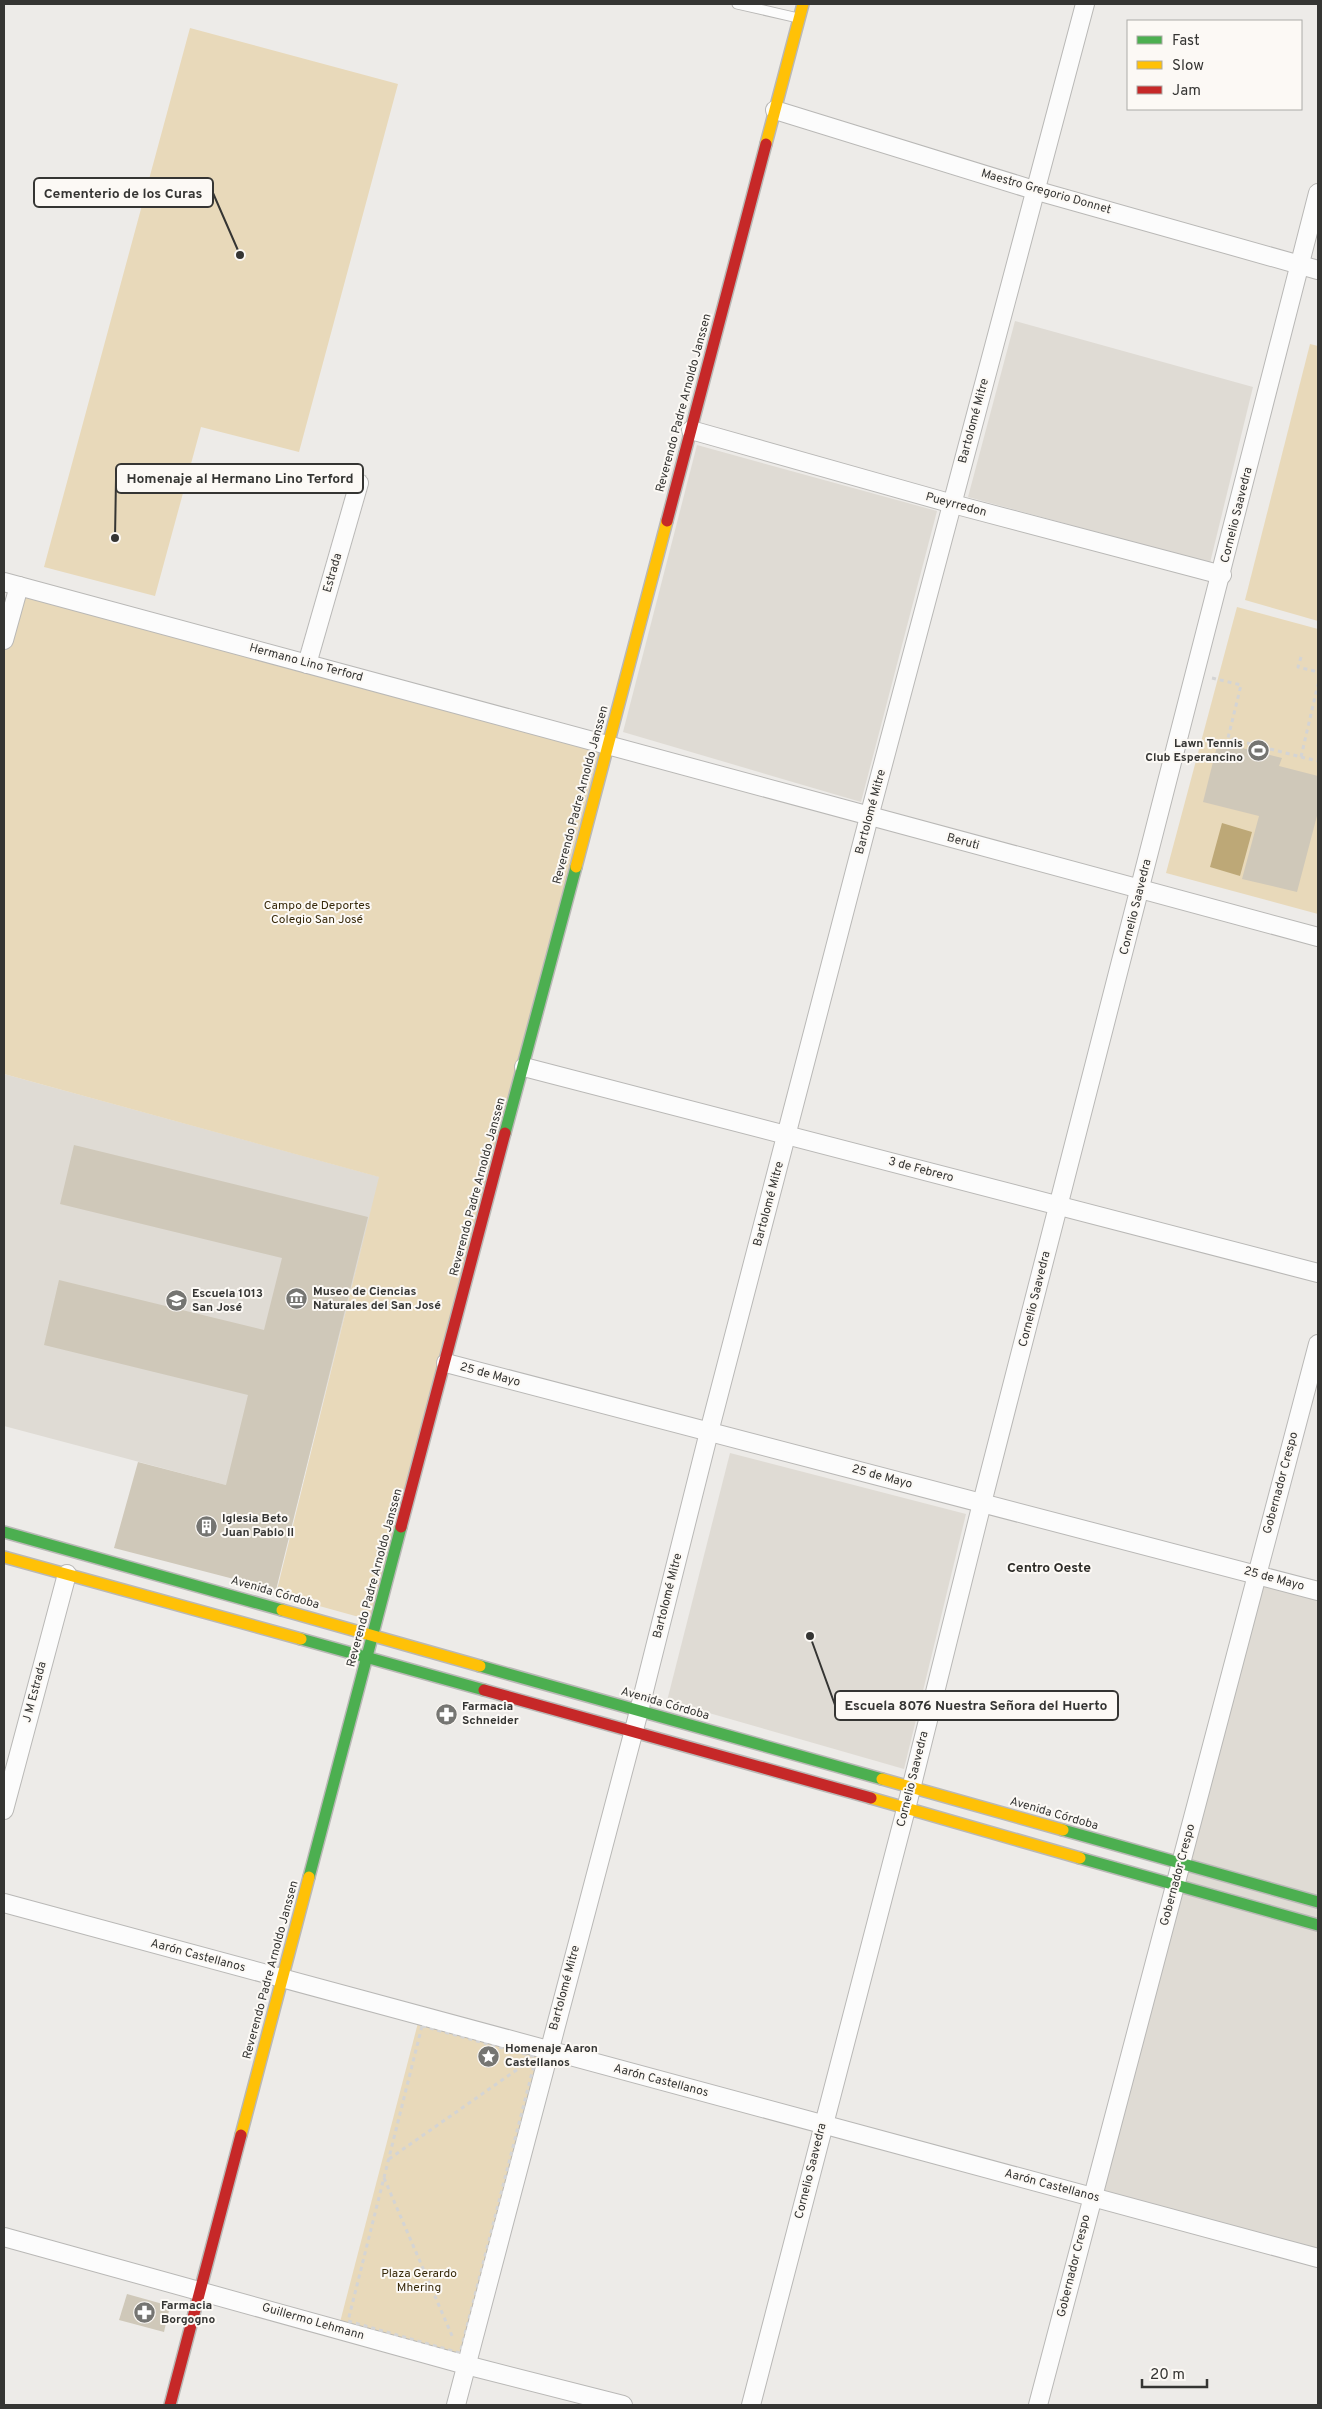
<svg xmlns="http://www.w3.org/2000/svg" width="1322" height="2409" font-family="Overpass,sans-serif">
  <style>
    .built { fill: #dfdbd4 }
    .green { fill: #e8d9ba }
    .water { fill: #bda877 }
    .building { fill: #cfc8b9 }
    .lines { fill: none; stroke-linecap: round; stroke-linejoin: round }
    .lane-casing { stroke: #b9b8b6; stroke-width: 11 }
    .street-casing { stroke: #b9b8b6; stroke-width: 20 }
    .fast-casing { stroke: #b9b8b6; stroke-width: 14 }
    .slow-casing { stroke: #b9b8b6; stroke-width: 14 }
    .jam-casing { stroke: #b9b8b6; stroke-width: 14 }
    .path { stroke: #d4d4d4; stroke-width: 3; stroke-dasharray: 4 4; stroke-linecap: butt }
    .lane { stroke: #fcfcfc; stroke-width: 9 }
    .street { stroke: #fcfcfc; stroke-width: 18 }
    .fast { stroke: #4caf50; stroke-width: 11 }
    .slow { stroke: #ffc107; stroke-width: 11 }
    .jam { stroke: #c62828; stroke-width: 11 }
    .labels { text-anchor: middle; dominant-baseline: central; stroke-width: 4; stroke-linejoin: round; paint-order: stroke }
    .street-label { font-size: 12px; fill: #353533; stroke: #fcf9f5 }
    .poi-label { font-size: 12px; font-weight: bold; fill: #353533; stroke: #fcf9f5; text-anchor: start }
    .park-label { font-size: 12px; fill: #382a0b; stroke: #fcf9f5 }
    .neighbourhood-label { font-size: 14px; font-weight: bold; fill: #2b2a26; stroke: #fcf9f5 }
    .leader { fill: none; stroke: #353533; stroke-width: 2 }
    .callout-dot { fill: #353533; stroke: #fcf9f5; stroke-width: 2 }
    .callout { fill: #fcf9f5; stroke: #353533; stroke-width: 2 }
    .callout-label { font-size: 14px; text-anchor: middle; font-weight: bold; fill: #353533 }
  </style>
  <rect width="100%" height="100%" fill="#edebe8"/>
  <g class="built">
    <polygon points="1015,321 1253,387 1210,563 968,497"/>
    <polygon points="697,445 937,511 861,802 623,732"/>
    <polygon points="4,1074 380,1177 297,1504 4,1426"/>
    <polygon points="730,1453 966,1514 904,1769 667,1701"/>
    <polygon points="1256,1574 1318,1591 1318,2258 1092,2197"/>
  </g>
  <g class="green">
    <polygon points="190,28 398,84 299,452 201,427 155,596 44,567"/>
    <polygon points="1310,344 1318,346 1318,621 1245,600"/>
    <polygon points="19,586 609,745 377,1622 276,1594 379,1177 4,1074 4,647"/>
    <polygon points="1237,607 1318,629 1318,914 1166,873"/>
    <polygon points="419,2019 545,2052 465,2361 339,2326"/>
  </g>
  <polygon class="water" points="1222,823 1252,832 1240,876 1210,867"/>
  <g class="building">
    <polygon points="1218,742 1282,758 1279,766 1318,776 1318,812 1297,892 1242,879 1259,816 1203,802"/>
    <polygon points="74,1145 368,1217 276,1590 114,1548 138,1462 226,1485 248,1395 44,1345 59,1280 264,1330 282,1258 60,1204"/>
    <polygon points="127,2294 170,2306 164,2332 119,2320"/>
  </g>
  <g class="lines">
    <defs>
      <polyline id="lane" points="737,4 798,18"/>
      <g id="street">
        <polyline points="775,110 1034,190 1318,270"/>
        <polyline points="691,430 953,504 1222,575"/>
        <polyline points="4,582 1318,937"/>
        <polyline points="4,640 19,586"/>
        <polyline points="307,664 359,483"/>
        <polyline points="524,1067 1318,1273"/>
        <polyline points="446,1363 1318,1591"/>
        <polyline points="4,1810 67,1574"/>
        <polyline points="4,1903 1318,2258"/>
        <polyline points="4,2237 466,2365 623,2405"/>
        <polyline points="456,2405 639,1711 709,1432 869,817 1085,4"/>
        <polyline points="751,2405 906,1809 982,1503 1318,193"/>
        <polyline points="1038,2405 1318,1344"/>
      </g>
      <g id="fast">
        <polyline points="505,1133 576,867"/>
        <polyline points="4,1532 282,1610"/>
        <polyline points="301,1639 484,1690"/>
        <polyline points="480,1666 882,1779"/>
        <polyline points="1063,1830 1318,1902"/>
        <polyline points="1080,1858 1318,1925"/>
        <polyline points="309,1877 401,1527"/>
      </g>
      <g id="slow">
        <polyline points="766,144 803,4"/>
        <polyline points="576,867 667,521"/>
        <polyline points="4,1557 301,1639"/>
        <polyline points="282,1610 480,1666"/>
        <polyline points="882,1779 1063,1830"/>
        <polyline points="871,1798 1080,1858"/>
        <polyline points="241,2135 309,1877"/>
      </g>
      <g id="jam">
        <polyline points="667,521 766,144"/>
        <polyline points="401,1527 505,1133"/>
        <polyline points="484,1690 871,1798"/>
        <polyline points="170,2405 241,2135"/>
      </g>
    </defs>
    <use href="#lane" class="lane-casing"/>
    <use href="#street" class="street-casing"/>
    <use href="#fast" class="fast-casing"/>
    <use href="#slow" class="slow-casing"/>
    <use href="#jam" class="jam-casing"/>
    <g class="path">
      <polyline points="1301,657 1298,667 1318,672"/>
      <polyline points="1212,678 1241,685 1228,738 1301,757 1318,684"/>
      <polyline points="1301,757 1318,761"/>
      <polygon points="422,2026 536,2057 460,2353 348,2321"/>
      <polyline points="389,2159 525,2064"/>
      <polyline points="384,2178 453,2338"/>
    </g>
    <use href="#lane" class="lane"/>
    <use href="#street" class="street"/>
    <use href="#fast" class="fast"/>
    <use href="#slow" class="slow"/>
    <use href="#jam" class="jam"/>
  </g>
  <defs>
    <symbol id="stadium-disc" viewBox="-11 -11 22 22"><circle r="9.5" fill="#757572" stroke="#fcf9f5"/><path d="M0-5a6.5 5 0 1 0 0 10a6.5 5 0 1 0 0-10ZM-3.5-1.8h7v3.6h-7Z" fill="#fff"/></symbol>
    <symbol id="museum-disc" viewBox="-11 -11 22 22"><circle r="9.5" fill="#757572" stroke="#fcf9f5"/><path d="M0-6L6-3V-2H-6V-3ZM-5-1h2V3h-2ZM-1-1h2V3h-2ZM3-1h2V3H3ZM-6 4H6V6H-6Z" fill="#fff"/></symbol>
    <symbol id="school-disc" viewBox="-11 -11 22 22"><circle r="9.5" fill="#757572" stroke="#fcf9f5"/><path d="M0-5L7-2L0 1L-7-2ZM-4 1L0 2.5L4 1V4Q0 6-4 4Z" fill="#fff"/></symbol>
    <symbol id="building-disc" viewBox="-11 -11 22 22"><circle r="9.5" fill="#757572" stroke="#fcf9f5"/><path d="M-4-6H4V6H1V3H-1V6H-4ZM-2.5-4.3h1.7v1.8h-1.7ZM.8-4.3h1.7v1.8H.8ZM-2.5-1h1.7V.8h-1.7ZM.8-1h1.7V.8H.8Z" fill="#fff"/></symbol>
    <symbol id="pharmacy-disc" viewBox="-11 -11 22 22"><circle r="9.5" fill="#757572" stroke="#fcf9f5"/><path d="M-2-6h4v4h4v4h-4v4h-4v-4h-4v-4h4Z" fill="#fff"/></symbol>
    <symbol id="sight-disc" viewBox="-11 -11 22 22"><circle r="9.5" fill="#757572" stroke="#fcf9f5"/><path d="M0-6L1.8-2.2L6-1.7L2.9 1.2L3.7 5.4L0 3.3L-3.7 5.4L-2.9 1.2L-6-1.7L-1.8-2.2Z" fill="#fff"/></symbol>
  </defs>
  <g fill-rule="evenodd">
    <use href="#stadium-disc" x="1246" y="738" width="25" height="25"/>
    <use href="#museum-disc" x="284" y="1286" width="25" height="25"/>
    <use href="#school-disc" x="164" y="1288" width="25" height="25"/>
    <use href="#building-disc" x="194" y="1514" width="25" height="25"/>
    <use href="#pharmacy-disc" x="434" y="1702" width="25" height="25"/>
    <use href="#sight-disc" x="476" y="2044" width="25" height="25"/>
    <use href="#pharmacy-disc" x="132" y="2300" width="25" height="25"/>
  </g>
  <g class="labels">
    <g class="street-label">
      <text transform="translate(1046 192) rotate(16)">Maestro Gregorio Donnet</text>
      <text transform="translate(684 403) rotate(-75)">Reverendo Padre Arnoldo Janssen</text>
      <text transform="translate(974 421) rotate(-75)">Bartolomé Mitre</text>
      <text transform="translate(956 505) rotate(15)">Pueyrredon</text>
      <text transform="translate(1237 515) rotate(-76)">Cornelio Saavedra</text>
      <text transform="translate(333 573) rotate(-74)">Estrada</text>
      <text transform="translate(306 663) rotate(15)">Hermano Lino Terford</text>
      <text transform="translate(581 795) rotate(-75)">Reverendo Padre Arnoldo Janssen</text>
      <text transform="translate(871 812) rotate(-75)">Bartolomé Mitre</text>
      <text transform="translate(963 842) rotate(15)">Beruti</text>
      <text transform="translate(1136 907) rotate(-76)">Cornelio Saavedra</text>
      <text transform="translate(921 1170) rotate(15)">3 de Febrero</text>
      <text transform="translate(478 1187) rotate(-75)">Reverendo Padre Arnoldo Janssen</text>
      <text transform="translate(769 1204) rotate(-75)">Bartolomé Mitre</text>
      <text transform="translate(1035 1299) rotate(-76)">Cornelio Saavedra</text>
      <text transform="translate(490 1375) rotate(15)">25 de Mayo</text>
      <text transform="translate(882 1477) rotate(15)">25 de Mayo</text>
      <text transform="translate(1281 1483) rotate(-75)">Gobernador Crespo</text>
      <text transform="translate(375 1578) rotate(-75)">Reverendo Padre Arnoldo Janssen</text>
      <text transform="translate(1274 1579) rotate(15)">25 de Mayo</text>
      <text transform="translate(275 1593) rotate(16)">Avenida Córdoba</text>
      <text transform="translate(668 1596) rotate(-76)">Bartolomé Mitre</text>
      <text transform="translate(35 1692) rotate(-75)">J M Estrada</text>
      <text transform="translate(665 1704) rotate(16)">Avenida Córdoba</text>
      <text transform="translate(913 1779) rotate(-76)">Cornelio Saavedra</text>
      <text transform="translate(1054 1814) rotate(16)">Avenida Córdoba</text>
      <text transform="translate(1178 1875) rotate(-75)">Gobernador Crespo</text>
      <text transform="translate(198 1956) rotate(15)">Aarón Castellanos</text>
      <text transform="translate(271 1970) rotate(-75)">Reverendo Padre Arnoldo Janssen</text>
      <text transform="translate(565 1988) rotate(-75)">Bartolomé Mitre</text>
      <text transform="translate(661 2081) rotate(15)">Aarón Castellanos</text>
      <text transform="translate(811 2171) rotate(-76)">Cornelio Saavedra</text>
      <text transform="translate(1052 2186) rotate(15)">Aarón Castellanos</text>
      <text transform="translate(1074 2266) rotate(-76)">Gobernador Crespo</text>
      <text transform="translate(313 2322) rotate(16)">Guillermo Lehmann</text>
    </g>
    <g class="poi-label">
      <text x="1243" y="744" text-anchor="end">Lawn Tennis<tspan x="1243" dy="14">Club Esperancino</tspan></text>
      <text x="313" y="1292">Museo de Ciencias<tspan x="313" dy="14">Naturales del San José</tspan></text>
      <text x="192" y="1294">Escuela 1013<tspan x="192" dy="14">San José</tspan></text>
      <text x="222" y="1519">Iglesia Beto<tspan x="222" dy="14">Juan Pablo II</tspan></text>
      <text x="462" y="1707">Farmacia<tspan x="462" dy="14">Schneider</tspan></text>
      <text x="505" y="2049">Homenaje Aaron<tspan x="505" dy="14">Castellanos</tspan></text>
      <text x="161" y="2306">Farmacia<tspan x="161" dy="14">Borgogno</tspan></text>
    </g>
    <g class="park-label">
      <text x="317" y="906">Campo de Deportes<tspan x="317" dy="14">Colegio San José</tspan></text>
      <text x="419" y="2274">Plaza Gerardo<tspan x="419" dy="14">Mhering</tspan></text>
    </g>
    <g class="neighbourhood-label">
      <text x="1049" y="1568">Centro Oeste</text>
    </g>
  </g>
  <path class="leader" d="M240 255L213 193M115 538L116 479M810 1636L835 1705"/>
  <g class="callout-dot">
    <circle cx="240" cy="255" r="5"/>
    <circle cx="115" cy="538" r="5"/>
    <circle cx="810" cy="1636" r="5"/>
  </g>
  <g class="callout">
    <rect x="34" y="178" width="179" height="29" rx="5"/>
    <rect x="116" y="464" width="247" height="29" rx="5"/>
    <rect x="835" y="1691" width="283" height="29" rx="5"/>
  </g>
  <g class="callout-label">
    <text x="123" y="198">Cementerio de los Curas</text>
    <text x="240" y="483">Homenaje al Hermano Lino Terford</text>
    <text x="976" y="1710">Escuela 8076 Nuestra Señora del Huerto</text>
  </g>
  <rect width="1322" height="2409" fill="none" stroke="#353533" stroke-width="10"/>
  <rect x="1127" y="20" width="175" height="90" fill="#fcf9f5" stroke="#acaba7"/>
  <rect x="1137" y="36" width="25" height="8" fill="#4caf50" stroke="#acaba7"/>
  <text x="1172" y="45" font-size="15" fill="#353533">Fast</text>
  <rect x="1137" y="61" width="25" height="8" fill="#ffc107" stroke="#acaba7"/>
  <text x="1172" y="70" font-size="15" fill="#353533">Slow</text>
  <rect x="1137" y="86" width="25" height="8" fill="#c62828" stroke="#acaba7"/>
  <text x="1172" y="95" font-size="15" fill="#353533">Jam</text>
  <path d="M1142 2379v8h65v-8" fill="none" stroke="#353533" stroke-width="2.5"/>
  <text x="1150" y="2379" font-size="15" fill="#353533" stroke="#fcf9f5" stroke-width="4" paint-order="stroke">20 m</text>
</svg>
